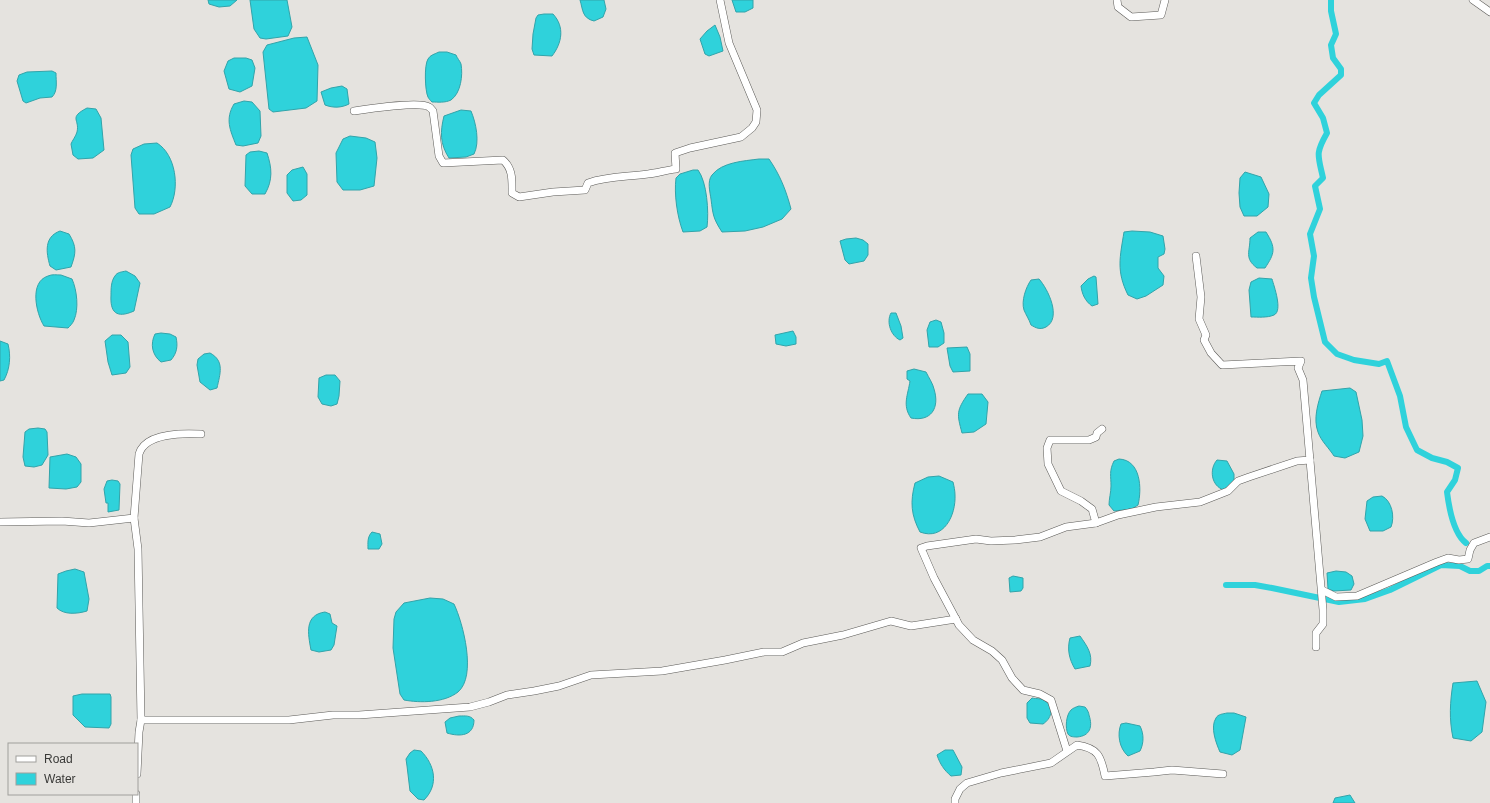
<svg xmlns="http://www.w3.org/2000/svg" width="1490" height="803" font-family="Helvetica,sans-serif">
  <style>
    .water { fill: #2fd2db; stroke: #32a4aa }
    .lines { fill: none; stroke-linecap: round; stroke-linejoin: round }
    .canal { stroke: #2fd2db; stroke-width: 6 }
    .minor-casing { stroke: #5b5a57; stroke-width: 8 }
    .minor { stroke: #fff; stroke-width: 7 }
  </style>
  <rect width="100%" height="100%" fill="#e5e3df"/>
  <g class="water">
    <polygon points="208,0 237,0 230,6 219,7 209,4"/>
    <polygon points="250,0 287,0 292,27 288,36 266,39 260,38 254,29"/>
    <path d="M580 0H604L606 9 603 17 594 21C582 18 583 10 580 0Z"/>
    <polygon points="732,0 753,0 753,8 745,12 736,12"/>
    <path d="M544 14H553C565 27 562 43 552 56L534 55 532 49 533 34 536 18 538 15Z"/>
    <polygon points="715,25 720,37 723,51 709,56 705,54 700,39 707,31"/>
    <polygon points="307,37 318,65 317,101 306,108 273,112 269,109 263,52 267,45 294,38"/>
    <path d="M439 52H447L456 55C457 58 460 61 461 64 463 75 461 93 451 100 445 103 438 102 432 102 430 100 429 99 428 97 425 91 424 65 428 59 430 55 435 54 439 52Z"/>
    <polygon points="234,58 246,58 252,60 255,68 252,86 240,92 229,89 224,71 228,61"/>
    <path d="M52 71 56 73C56 82 58 91 52 97L40 98 26 103 23 101 17 81 19 75 27 72Z"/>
    <path d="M342 86 347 89 349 104C341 108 333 108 325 105L321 92 331 88Z"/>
    <path d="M244 101 252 102 260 111 261 136 258 143 243 146 236 145C230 130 225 119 234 104Z"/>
    <path d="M87 108 96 109 101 118 104 150 93 158 78 159 73 155 71 144C72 141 76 136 77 132 80 119 68 118 87 108Z"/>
    <path d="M461 110 471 111C476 123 480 142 474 154L466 157 449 158C440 144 440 132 444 116Z"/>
    <polygon points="350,136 366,138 375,142 377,158 374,186 360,190 343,190 337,182 336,153 343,139"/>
    <path d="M157 143C176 155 180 188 170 207L154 214H139L135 208 131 155 133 149 144 144Z"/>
    <path d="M259 151 267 153C272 168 273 180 265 194H252L245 186 246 155 250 152Z"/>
    <path d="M759 159H769C780 175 786 190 791 209L782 219 763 227 745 231 722 232C713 218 713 215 711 199 710 192 707 181 712 175 722 162 744 161 759 159Z"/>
    <polygon points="303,167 307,174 307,195 301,200 293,201 287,193 287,175 292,170"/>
    <path d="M693 170H698C707 182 709 212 707 227L700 231 683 232C677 216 674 194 676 178L680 174Z"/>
    <polygon points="1245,172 1261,177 1269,194 1268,207 1257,216 1244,216 1240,207 1239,193 1240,178"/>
    <path d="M60 231 69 234C77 247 76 253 71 267L56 270 50 266C46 252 44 237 60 231Z"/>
    <path d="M1132 231 1150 232 1163 236 1165 249 1164 254 1158 257V268L1164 276 1163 285 1146 296 1137 299 1128 295C1116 271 1120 257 1124 232Z"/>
    <path d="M1258 232H1266C1276 248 1275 253 1265 268H1257C1244 258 1250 252 1250 238Z"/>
    <polygon points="856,238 863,240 868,244 868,255 864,261 849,264 845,260 840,241 846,239"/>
    <path d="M126 271 135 276 140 283 134 311C116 319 110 312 111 295 111 289 111 281 115 276 117 272 122 272 126 271Z"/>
    <path d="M61 275 72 279C77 290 79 309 74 320 73 323 70 326 68 328L44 326C36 313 29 282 48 276 52 274 57 275 61 275Z"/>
    <path d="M1094 276 1096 277 1098 304 1092 306C1085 301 1082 294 1081 286L1088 279Z"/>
    <path d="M1259 278 1272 279C1274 286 1283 311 1274 315 1267 318 1258 317 1251 317L1249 290 1251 282Z"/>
    <path d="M1039 279C1048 289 1062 318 1046 327 1040 330 1036 328 1031 325 1029 319 1026 315 1024 310 1021 301 1026 287 1031 280Z"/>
    <path d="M891 313H896L901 326 903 338 900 340C891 336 886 322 891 313Z"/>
    <polygon points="936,320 941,322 944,333 944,343 938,347 929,347 927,330 930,322"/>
    <polygon points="793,331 796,337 796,344 786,346 776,344 775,335"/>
    <path d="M161 333 170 334 176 337C178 346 177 353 171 360L161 362C152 355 150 344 155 334Z"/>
    <polygon points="112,335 121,335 128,342 130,367 126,373 112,375 108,362 105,341"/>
    <path d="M0 341 8 344C11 356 10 369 4 380L0 381Z"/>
    <polygon points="967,347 970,354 970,371 953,372 950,366 947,348"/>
    <path d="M210 353C225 361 220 374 217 388L210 390 200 382 197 365 198 359 204 354Z"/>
    <path d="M914 369 926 372C929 378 933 384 934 389 940 408 931 422 911 418 902 405 908 395 910 381L907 379V371Z"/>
    <polygon points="326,375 335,375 340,381 339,396 337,404 331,406 322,404 318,397 319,378"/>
    <path d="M1350 388 1356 392 1362 420 1363 436 1359 452 1345 458 1334 456C1329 448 1321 441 1318 432 1313 419 1318 403 1322 391Z"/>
    <path d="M968 394H982L988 402 986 424 974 432 962 433C957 414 956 411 968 394Z"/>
    <polygon points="38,428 45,429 47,432 48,455 42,465 34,467 25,466 23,457 25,432 29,429"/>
    <polygon points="67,454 76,457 81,464 81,482 77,487 66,489 49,488 50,457"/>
    <path d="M1119 459C1141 460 1142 489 1138 505L1132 509 1114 511 1109 505C1109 499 1111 492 1111 486 1111 476 1109 471 1114 461Z"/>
    <path d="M1217 460 1227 461 1234 474V481L1224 490C1211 486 1209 469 1217 460Z"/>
    <path d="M939 476 953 482C954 486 955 491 955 495 956 515 944 541 920 532 911 515 910 502 915 483L928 477Z"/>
    <polygon points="112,480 118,481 120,484 119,510 108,512 108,503 106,503 104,489 107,481"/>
    <path d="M1382 496C1392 501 1395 517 1391 527L1383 531H1370L1365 519 1367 501 1373 497Z"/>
    <path d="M372 532 380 534 382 544 379 549H368C368 543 367 537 372 532Z"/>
    <path d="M75 569 84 572 89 599 87 611C77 614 64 615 57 608L58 574 66 571Z"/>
    <polygon points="1336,571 1346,572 1352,576 1354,584 1351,590 1334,591 1328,589 1327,573"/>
    <polygon points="1013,576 1023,578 1023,588 1021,591 1010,592 1009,578"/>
    <path d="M430 598 443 599 454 604C463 623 477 676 458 692 444 703 420 703 404 700L400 694 393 648 394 619 396 612 404 603Z"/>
    <path d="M325 612 330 614 332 623 337 626 334 645 331 650 319 652 311 650C308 634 304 615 325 612Z"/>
    <path d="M1080 636C1087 646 1093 654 1090 666L1075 669C1069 659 1067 649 1070 638Z"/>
    <path d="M1477 681 1486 702 1482 732 1471 741 1453 738C1449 719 1450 702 1453 683Z"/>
    <polygon points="82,694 110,694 111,697 111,724 109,728 85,727 73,715 73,696"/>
    <path d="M1032 698C1036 699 1042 698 1045 701 1055 708 1051 719 1043 724L1030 723 1027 718V703Z"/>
    <path d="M1079 706C1079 706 1085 707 1085 707 1087 709 1089 713 1089 715 1093 727 1090 736 1077 737 1074 737 1070 737 1068 734 1065 728 1066 715 1071 710 1073 708 1076 707 1079 706Z"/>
    <path d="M1227 713H1234L1246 717 1240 750 1232 755 1220 752C1216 743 1210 727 1216 718 1218 714 1223 714 1227 713Z"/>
    <path d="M459 716C465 716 470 715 474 720 474 736 460 737 447 733L445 722 450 718Z"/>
    <path d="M1126 723 1140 726C1144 734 1144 743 1140 751L1128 756C1119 748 1117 734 1121 724Z"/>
    <path d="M414 750 421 751C435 765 439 785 424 800L418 799 410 791 407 766 406 759 410 753Z"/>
    <path d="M945 750H953L962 767 961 775 951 776C944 770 940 764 937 755Z"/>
    <polygon points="1350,795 1355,803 1333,803 1335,798"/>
  </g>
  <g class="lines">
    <g class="canal">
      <path d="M1331 0V11L1336 34 1331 45 1333 58 1341 69V75L1319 95 1314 103 1323 118 1327 133C1315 154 1318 155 1323 178L1315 186 1320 209 1310 234 1314 256 1311 278 1314 297 1325 342 1337 354 1354 360 1379 364 1387 361 1400 396 1406 427 1417 450 1432 458 1447 462 1458 468 1455 480 1447 492C1449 508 1453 533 1466 543"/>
      <polyline points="1226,585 1255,585 1272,588 1339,602 1365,599 1390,590 1441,565 1460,566 1470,571 1479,571 1487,566 1490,566"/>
    </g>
    <defs>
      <g id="minor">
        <polyline points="1117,0 1118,7 1131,17 1161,15 1165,0"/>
        <polyline points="1473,0 1490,12"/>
        <path d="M354 111C367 109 421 101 429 107 431 108 432 110 433 111L439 156 443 163 503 160C513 169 512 180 512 193L519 197 553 192 585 190 588 183C608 176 628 177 648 174 657 173 667 170 676 169L675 153 690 148 741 137 752 128 756 122 757 110 729 43 720 0"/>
        <polyline points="1196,256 1201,297 1199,319 1206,335 1204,340 1211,353 1222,365 1301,361 1298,368 1303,380 1323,610 1323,624 1316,633 1316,647"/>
        <polyline points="1102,429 1097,433 1096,437 1089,440 1050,440 1047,448 1048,464 1061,491 1081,501 1092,509 1096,523 1118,515 1156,507 1200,502 1228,491 1238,481 1249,477 1297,461 1310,460"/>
        <polyline points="134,518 138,549 141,720"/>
        <path d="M0 522 62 521 89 523 134 518 139 454C145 433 183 433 201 434"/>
        <polyline points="1322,590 1336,597 1357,596 1437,562 1448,558 1459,560 1468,559 1470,550 1474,543 1490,537"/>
        <polyline points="1067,751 1051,700 1040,694 1023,690 1012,678 1002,660 992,651 973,640 959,625 934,578 921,548 927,546 976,539 991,541 1015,540 1040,537 1066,527 1096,523"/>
        <polyline points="137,774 139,732 141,720 289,720 333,715 359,715 470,707 489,702 507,695 534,691 559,686 591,675 662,671 725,660 764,652 782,652 803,643 843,635 891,621 911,626 956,619"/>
        <polyline points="136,803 136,794"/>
        <path d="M955 803V799L960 789 967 783 1001 773 1051 763 1077 745C1098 748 1101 756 1105 776L1154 772 1172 770 1223 774"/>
      </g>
    </defs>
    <use href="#minor" class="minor-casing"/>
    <use href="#minor" class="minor"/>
  </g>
  <rect x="8" y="743" width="130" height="52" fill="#e5e3df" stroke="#a09f9c"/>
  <rect x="16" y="756" width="20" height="6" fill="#ffffff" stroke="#a09f9c"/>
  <text x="44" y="763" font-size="12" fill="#393937">Road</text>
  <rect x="16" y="773" width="20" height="12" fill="#2fd2db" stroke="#a09f9c"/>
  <text x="44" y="783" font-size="12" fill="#393937">Water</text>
</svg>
